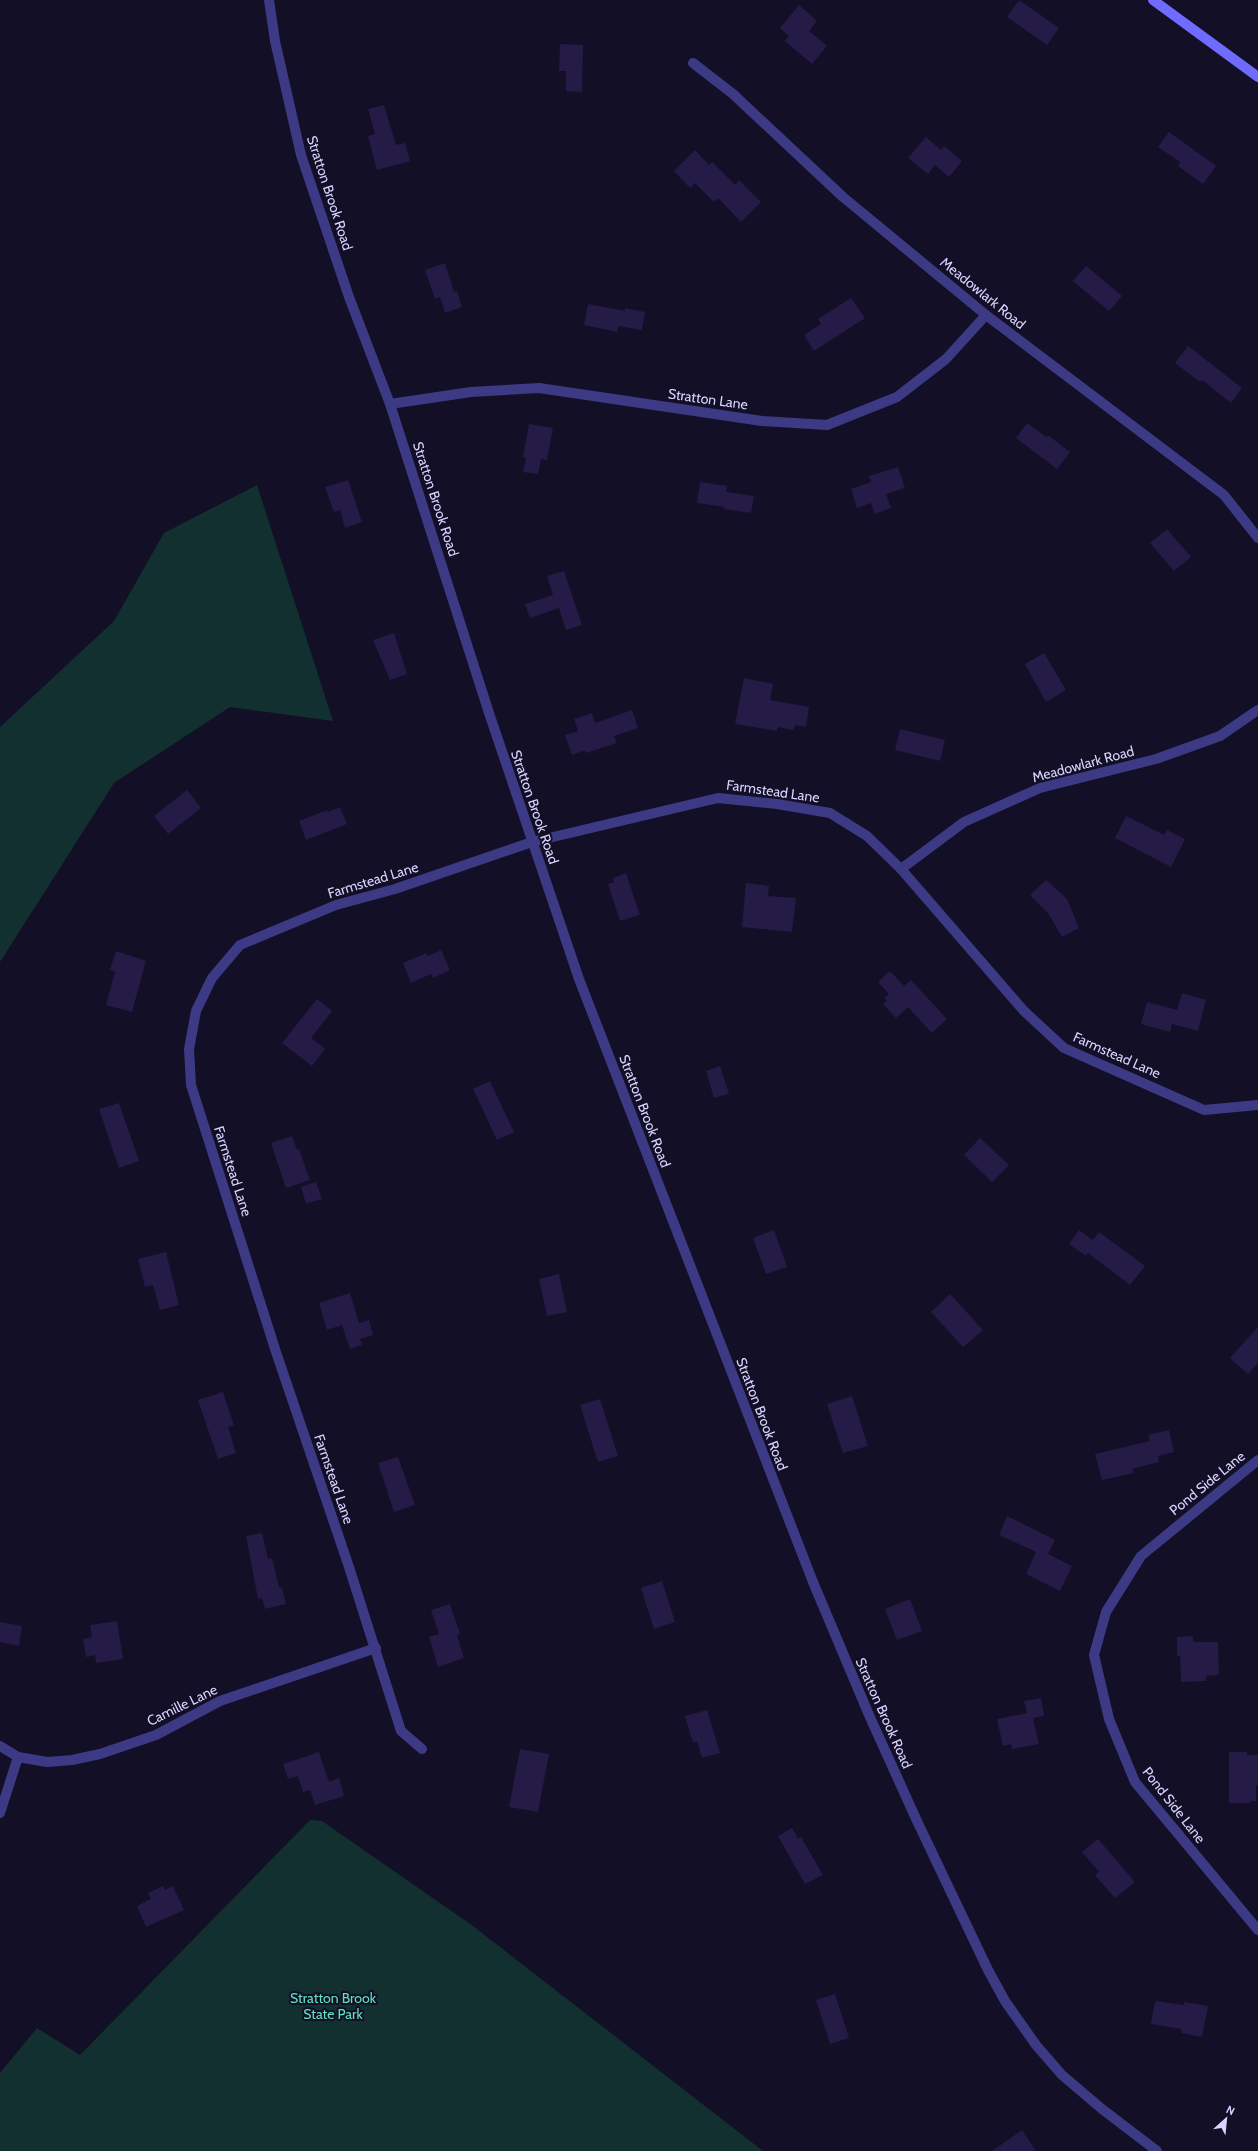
<svg xmlns="http://www.w3.org/2000/svg" width="1258" height="2151" font-family="Cabin,sans-serif">
  <style>
    .green { fill: #12302f }
    .building { fill: #241b47 }
    .lines { fill: none; stroke-linecap: round; stroke-linejoin: round }
    .minor { stroke: #3d3a85; stroke-width: 10 }
    .tertiary { stroke: #3d3a85; stroke-width: 10 }
    .secondary { stroke: #6f6bff; stroke-width: 10 }
    .labels { text-anchor: middle; dominant-baseline: central; stroke-width: 4; stroke-linejoin: round; paint-order: stroke }
    .street-label { font-size: 14px; fill: #d9d4ff; stroke: #130f26 }
    .park-label { font-size: 14px; fill: #5fe0c0; stroke: #130f26 }
  </style>
  <rect width="100%" height="100%" fill="#130f26"/>
  <g class="green">
    <polygon points="257,485 333,721 230,707 114,783 0,962 0,727 114,621 164,533"/>
    <polygon points="310,1820 322,1821 473,1926 763,2151 0,2151 0,2073 37,2028 80,2055"/>
  </g>
  <g class="building">
    <polygon points="1019,0 1059,28 1047,45 1007,17"/>
    <polygon points="799,5 817,21 809,31 827,46 812,64 785,41 789,36 780,28"/>
    <polygon points="560,44 583,45 582,92 566,91 566,71 559,71"/>
    <polygon points="384,105 396,145 405,143 410,161 377,170 368,136 375,134 368,109"/>
    <polygon points="1169,132 1216,166 1203,184 1178,166 1180,162 1158,147"/>
    <polygon points="926,137 941,150 944,146 962,161 949,177 935,165 928,174 908,158"/>
    <polygon points="695,150 709,165 712,162 735,185 739,180 761,202 741,222 718,198 714,202 695,183 690,188 674,171"/>
    <polygon points="445,263 454,292 457,291 462,307 445,313 440,297 435,299 425,270"/>
    <polygon points="1086,266 1122,296 1109,311 1073,281"/>
    <polygon points="851,298 865,318 814,351 804,335 821,324 818,319"/>
    <polygon points="588,304 625,311 625,308 645,312 642,330 618,326 617,332 584,325"/>
    <polygon points="1188,346 1242,388 1231,403 1202,380 1200,382 1175,363"/>
    <polygon points="1027,423 1046,437 1049,436 1070,452 1057,469 1016,438"/>
    <polygon points="529,424 553,428 547,460 541,459 538,474 523,472 526,458 523,457"/>
    <polygon points="898,467 905,488 886,494 891,508 875,514 871,503 857,508 851,489 871,482 869,476"/>
    <polygon points="348,480 362,522 345,528 340,510 334,512 325,487"/>
    <polygon points="700,482 727,486 726,492 754,496 751,513 724,509 725,507 697,503"/>
    <polygon points="1167,529 1191,557 1174,571 1150,543"/>
    <polygon points="564,571 582,625 566,630 559,608 530,618 525,604 553,595 547,576"/>
    <polygon points="394,633 407,674 390,680 373,640"/>
    <polygon points="1044,653 1066,690 1046,702 1025,664"/>
    <polygon points="744,678 773,684 770,700 809,707 806,727 795,725 793,730 778,727 777,731 735,724"/>
    <polygon points="632,710 638,728 614,736 617,743 586,753 585,750 572,755 565,735 578,731 574,719 592,713 595,723"/>
    <polygon points="900,729 945,740 940,761 895,750"/>
    <polygon points="187,790 201,808 168,834 154,816"/>
    <polygon points="340,807 347,824 306,840 299,821 327,810 328,812"/>
    <polygon points="1126,816 1164,835 1167,830 1185,839 1171,867 1115,838"/>
    <polygon points="626,873 640,915 620,921 608,884 614,882 613,878"/>
    <polygon points="1046,880 1067,899 1079,928 1062,937 1048,913 1030,895"/>
    <polygon points="746,883 769,886 768,896 796,898 792,932 742,927"/>
    <polygon points="441,950 450,970 433,978 431,974 411,983 403,963 426,953 428,956"/>
    <polygon points="116,951 146,961 132,1012 106,1005 115,972 110,970"/>
    <polygon points="890,971 904,986 911,980 947,1019 932,1033 908,1007 896,1018 883,1004 887,1001 884,998 889,994 878,982"/>
    <polygon points="1182,993 1206,1000 1198,1031 1172,1024 1170,1032 1141,1024 1147,1002 1177,1010"/>
    <polygon points="317,999 332,1011 311,1038 325,1049 312,1066 282,1043"/>
    <polygon points="720,1066 729,1094 714,1098 706,1071"/>
    <polygon points="490,1081 514,1132 497,1140 473,1089"/>
    <polygon points="119,1103 139,1161 119,1168 99,1109"/>
    <polygon points="292,1136 297,1150 299,1149 310,1180 286,1188 271,1143"/>
    <polygon points="980,1138 1009,1165 992,1182 964,1155"/>
    <polygon points="316,1182 322,1199 306,1204 301,1187"/>
    <polygon points="774,1230 787,1267 766,1274 753,1238"/>
    <polygon points="1079,1230 1093,1240 1099,1232 1145,1266 1130,1285 1088,1253 1086,1256 1069,1244"/>
    <polygon points="166,1252 179,1305 160,1310 153,1285 145,1287 138,1259"/>
    <polygon points="559,1274 567,1312 547,1316 539,1279"/>
    <polygon points="350,1293 359,1323 369,1320 373,1335 360,1339 362,1345 350,1349 342,1325 327,1330 319,1303"/>
    <polygon points="950,1294 983,1330 963,1347 931,1312"/>
    <polygon points="1258,1327 1258,1363 1248,1374 1230,1358"/>
    <polygon points="223,1392 234,1425 228,1427 236,1453 218,1459 198,1400"/>
    <polygon points="852,1396 868,1446 843,1453 827,1404"/>
    <polygon points="600,1399 618,1456 598,1462 580,1405"/>
    <polygon points="1169,1430 1174,1452 1158,1456 1159,1462 1132,1469 1134,1473 1102,1480 1095,1454 1150,1441 1148,1435"/>
    <polygon points="398,1457 415,1505 394,1512 378,1463"/>
    <polygon points="1007,1516 1055,1540 1048,1554 1072,1566 1060,1591 1026,1574 1036,1552 999,1535"/>
    <polygon points="262,1533 268,1559 272,1558 279,1587 282,1588 286,1604 265,1609 262,1598 258,1599 246,1536"/>
    <polygon points="662,1581 675,1622 654,1629 641,1588"/>
    <polygon points="910,1599 922,1631 897,1640 885,1609"/>
    <polygon points="450,1604 460,1634 457,1635 464,1658 438,1667 429,1637 439,1634 431,1610"/>
    <polygon points="117,1621 123,1659 96,1663 95,1655 86,1657 83,1639 92,1637 90,1625"/>
    <polygon points="0,1622 22,1626 19,1646 0,1642"/>
    <polygon points="1193,1636 1193,1642 1218,1642 1219,1675 1206,1676 1206,1681 1181,1682 1180,1656 1177,1656 1177,1637"/>
    <polygon points="1041,1698 1044,1716 1033,1718 1039,1744 1012,1749 1011,1744 1003,1746 997,1719 1027,1713 1024,1701"/>
    <polygon points="707,1710 720,1753 702,1758 697,1741 693,1743 685,1716"/>
    <polygon points="520,1749 549,1754 538,1812 509,1807"/>
    <polygon points="319,1752 329,1782 339,1778 344,1796 315,1805 310,1790 303,1792 298,1776 288,1779 283,1764"/>
    <polygon points="1229,1752 1247,1752 1247,1755 1258,1755 1258,1785 1256,1785 1256,1801 1250,1801 1250,1803 1229,1803"/>
    <polygon points="792,1828 798,1839 801,1837 823,1875 805,1884 778,1836"/>
    <polygon points="1098,1839 1135,1882 1115,1898 1095,1875 1099,1872 1082,1852"/>
    <polygon points="163,1886 165,1890 173,1886 184,1910 146,1927 137,1906 151,1899 148,1893"/>
    <polygon points="835,1994 849,2038 830,2044 816,2000"/>
    <polygon points="1155,2001 1184,2005 1184,2002 1208,2006 1202,2037 1181,2033 1182,2029 1151,2024"/>
    <polygon points="1022,2130 1036,2151 992,2151"/>
  </g>
  <g class="lines">
    <g class="minor">
      <polyline points="693,63 733,94 843,197 986,315 1224,495 1258,538"/>
      <polyline points="390,404 471,392 539,388 762,421 827,425 897,397 946,359 986,315"/>
      <polyline points="901,869 964,822 1040,788 1156,759 1220,736 1258,710"/>
      <polyline points="1258,1460 1141,1556 1106,1612 1094,1655 1109,1719 1135,1782 1258,1930"/>
      <polyline points="0,1746 18,1757 47,1762 72,1760 100,1754 156,1735 220,1701 376,1648"/>
      <polyline points="422,1749 401,1731 349,1567 276,1352 191,1085 189,1049 196,1011 212,978 240,945 336,905 395,889 532,842 718,798 777,804 830,813 867,836 901,869 1024,1011 1064,1048 1204,1110 1258,1105"/>
      <polyline points="0,1813 18,1757"/>
    </g>
    <polyline class="tertiary" points="269,0 275,41 301,155 349,297 390,404 489,713 579,979 813,1582 869,1715 917,1821 988,1970 1005,2001 1036,2045 1062,2075 1102,2109 1157,2151"/>
    <polyline class="secondary" points="1153,0 1258,77"/>
  </g>
  <g class="labels">
    <g class="street-label">
      <text transform="translate(330 193) rotate(72)">Stratton Brook Road</text>
      <text transform="translate(983 293) rotate(39)">Meadowlark Road</text>
      <text transform="translate(708 399) rotate(8)">Stratton Lane</text>
      <text transform="translate(436 499) rotate(72)">Stratton Brook Road</text>
      <text transform="translate(1083 764) rotate(-15)">Meadowlark Road</text>
      <text transform="translate(773 791) rotate(8)">Farmstead Lane</text>
      <text transform="translate(535 807) rotate(71)">Stratton Brook Road</text>
      <text transform="translate(373 880) rotate(-17)">Farmstead Lane</text>
      <text transform="translate(1117 1055) rotate(24)">Farmstead Lane</text>
      <text transform="translate(645 1111) rotate(69)">Stratton Brook Road</text>
      <text transform="translate(233 1171) rotate(72)">Farmstead Lane</text>
      <text transform="translate(762 1414) rotate(69)">Stratton Brook Road</text>
      <text transform="translate(334 1479) rotate(71)">Farmstead Lane</text>
      <text transform="translate(1207 1483) rotate(-39)">Pond Side Lane</text>
      <text transform="translate(182 1705) rotate(-26)">Camille Lane</text>
      <text transform="translate(884 1713) rotate(66)">Stratton Brook Road</text>
      <text transform="translate(1174 1805) rotate(52)">Pond Side Lane</text>
    </g>
    <g class="park-label">
      <text x="333" y="1998">Stratton Brook<tspan x="333" dy="16">State Park</tspan></text>
    </g>
  </g>
  <g transform="translate(1226 2119) rotate(27)" stroke="#130f26" stroke-width="3" paint-order="stroke">
  <path d="M0-3L7 15L0 10L-7 15Z" fill="#d9d4ff"/>
  <text y="-6" font-size="11" font-weight="bold" text-anchor="middle" fill="#d9d4ff">N</text>
  </g>
</svg>
